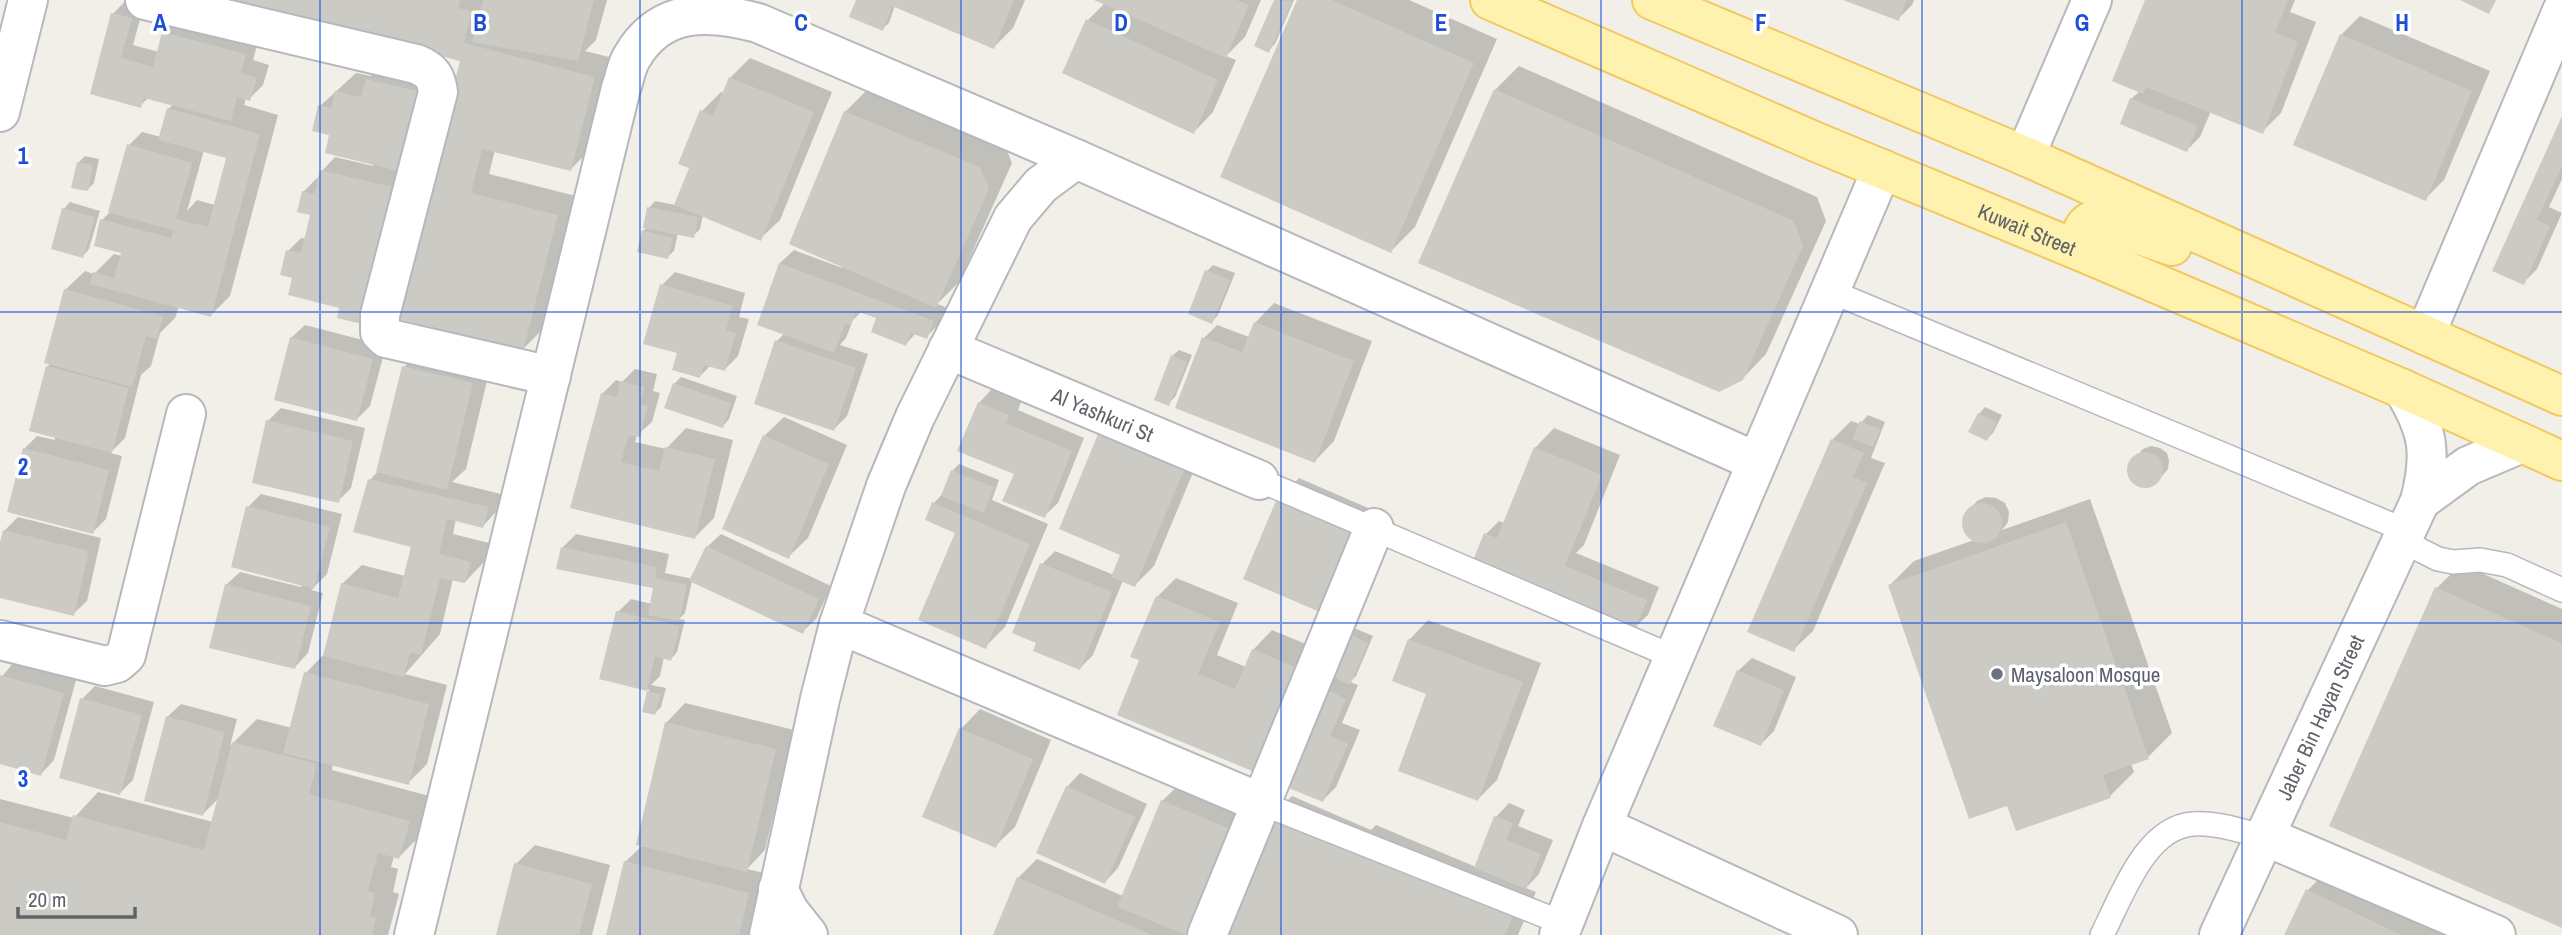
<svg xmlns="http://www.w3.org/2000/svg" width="2562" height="935" font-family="'Archivo Narrow',sans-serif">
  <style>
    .shadow { fill: #0003; fill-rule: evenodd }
    .building { fill: #cccac5 }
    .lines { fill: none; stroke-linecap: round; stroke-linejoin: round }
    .service-casing { stroke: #b5b8bc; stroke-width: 26 }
    .minor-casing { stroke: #b5b8bc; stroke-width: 42 }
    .secondary-casing { stroke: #b6babf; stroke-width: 42 }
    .primary-casing { stroke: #f2c960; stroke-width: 42 }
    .service { stroke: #fff; stroke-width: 23 }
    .minor { stroke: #fff; stroke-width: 38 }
    .secondary { stroke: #fff; stroke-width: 38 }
    .primary { stroke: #fff2af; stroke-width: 38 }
    .grid { fill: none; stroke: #1d4ed8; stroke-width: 2; stroke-opacity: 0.55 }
    .worship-dot { fill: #6b7280; stroke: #fff; stroke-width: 2.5 }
    .labels { text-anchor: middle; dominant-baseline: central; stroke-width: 7; stroke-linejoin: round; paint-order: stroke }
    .street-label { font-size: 21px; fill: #5f6368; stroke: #fff }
    .worship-label { font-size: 21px; fill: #5b616d; stroke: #fff; text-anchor: start }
    .grid-label { font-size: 23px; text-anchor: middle; font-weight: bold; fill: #1d4ed8; stroke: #fff; stroke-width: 7; stroke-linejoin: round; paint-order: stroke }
  </style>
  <rect width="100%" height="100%" fill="#f1efe8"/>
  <g class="shadow">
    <path d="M126 0 144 5 133 45 159 52 164 33 177 19 258 41 253 60 269 65 263 85 249 99 246 98 244 105 278 115 230 296 211 315 179 306 175 318 160 333 151 366 141 375 125 438 110 453 122 456 106 519 93 532 24 449 37 436 55 440 47 367 51 363 65 290 85 271 94 274 114 254 122 256 123 252 102 220 110 212 129 145 142 132 161 137 168 109 174 104 149 97 140 106 92 93 113 14ZM204 150 228 157 215 205 197 200 187 211Z"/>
    <polygon points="232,0 607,0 596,40 585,51 613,58 590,150 570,170 495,150 489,174 576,196 542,330 523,349 397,317 464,54"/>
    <polygon points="858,0 1025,0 1013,28 994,47 895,5 889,23 882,29"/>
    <polygon points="1098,0 1261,0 1245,37 1226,56 1236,60 1213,112 1194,132 1088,20 1105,3"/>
    <polygon points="1275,0 1294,0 1275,44 1269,50 1256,45"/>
    <polygon points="1299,0 1409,0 1497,39 1415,227 1391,251"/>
    <polygon points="1847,0 1914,0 1912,5 1898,19"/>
    <polygon points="2146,0 2295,0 2290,12 2316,22 2281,113 2262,132 2211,111 2200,137 2187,150 2131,99 2140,91"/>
    <polygon points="2360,16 2490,71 2444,180 2425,199 2341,35"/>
    <polygon points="750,58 832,92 780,220 760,239 703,215 700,229 693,236 678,233 674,251 667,257 643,231 648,227 649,208 655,201 675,205 691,167 702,111 721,92 724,93 730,78"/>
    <polygon points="387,60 444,74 341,307 294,277 288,251 301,238 306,239 312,214 303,192 317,178 320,179 322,171 335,157 373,166 374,163 331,134 320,106 356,73 371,76"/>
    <polygon points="1519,66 1817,197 1826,221 1766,354 1742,379 1495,90"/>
    <polygon points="869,88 1004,143 1012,163 959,282 937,304 946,307 939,324 926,337 916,333 906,344 878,317 862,311 853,320 846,338 840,345 868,354 847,416 834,429 777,341 785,333 759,323 780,263 794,250 842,268 845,112"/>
    <polygon points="2562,121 2562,179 2549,207 2562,213 2537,269 2523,283 2494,270"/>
    <polygon points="85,156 99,159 94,183 88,189 78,163"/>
    <polygon points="70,202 100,211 89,249 83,256 64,209"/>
    <polygon points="1213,265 1235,273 1218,315 1212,322 1207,271"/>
    <polygon points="675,272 745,293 739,317 749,319 738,356 725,369 711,365 700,376 679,352 662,285"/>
    <polygon points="1274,303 1372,341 1334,441 1315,461 1204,338 1217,325 1249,337 1255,323"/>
    <polygon points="305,325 386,346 370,406 357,419 291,338"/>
    <polygon points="423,347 491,364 466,469 452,482 501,494 496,512 483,526 456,519 453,534 489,543 484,562 465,582 453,579 440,634 405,674 447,685 427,764 408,783 333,764 332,770 433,797 423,833 399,857 394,856 391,867 398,869 393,892 399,894 388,935 0,935 0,799 74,818 98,792 213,822 219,798 203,814 167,717 181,704 237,719 230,746 257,719 292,728 306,673 325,653 342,584 362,565 405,576 413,545 370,480 378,471 404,367"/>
    <polygon points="1179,350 1192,355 1175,397 1168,404 1172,356"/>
    <polygon points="635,369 657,374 653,391 660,393 652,422 637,435 635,442 666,449 686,428 733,440 714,518 695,537 572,507 603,393 616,380 622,382"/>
    <polygon points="681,377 737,396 729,419 723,426 674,384"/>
    <polygon points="992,389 1021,402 1018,410 1084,438 1058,503 1044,516 1016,473 979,403"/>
    <polygon points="1985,407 2002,415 1993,433 1987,439 1979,414"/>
    <polygon points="281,408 365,428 351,488 338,501 268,421"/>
    <polygon points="1868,415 1885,422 1871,458 1885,463 1813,631 1793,650 1832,440 1851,421 1860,424"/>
    <polygon points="1118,416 1202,451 1154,566 1135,585 1123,580 1093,655 1080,668 1038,642 1042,564 1055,551 1114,575 1122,554 1099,435"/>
    <polygon points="784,417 847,445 808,538 788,557 764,436"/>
    <polygon points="1554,428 1620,455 1584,545 1576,553 1659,587 1648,615 1634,628 1486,534 1499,521 1504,523 1535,448"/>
    <polygon points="2151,446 2160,448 2167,453 2169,461 2168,469 2155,484 2147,487 2139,485 2132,480 2129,472 2130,463 2143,449"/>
    <polygon points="959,464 999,480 992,500 1048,524 1005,627 986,646 957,532 927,519 934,503 944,492 952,471"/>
    <polygon points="1299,478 1375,511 1340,592 1280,497"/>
    <polygon points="261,494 342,514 327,574 311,590 323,593 308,653 295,667 226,585 240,572 301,587 302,584 248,507"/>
    <polygon points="1986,497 1996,498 2005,503 2009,512 2008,522 2002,530 2090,499 2172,733 2148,757 2131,764 2134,772 2110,796 2008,804 1890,585 1914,561 1974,540 1968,535 1964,526 1964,516 1977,501"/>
    <polygon points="18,517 101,538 87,601 73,614 0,597 0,549 4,531"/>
    <polygon points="576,534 669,554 665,573 693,579 707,547 721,534 831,586 816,619 802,632 692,581 685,613 679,619 685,620 677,652 671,659 664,657 660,676 651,685 666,688 661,707 655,713 648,692 650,690 602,678 618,612 631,599 652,604 656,583 562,548"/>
    <polygon points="2461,564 2562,609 2562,926 2437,588"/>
    <polygon points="1176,578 1238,603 1217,655 1246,667 1253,650 1272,630 1318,649 1256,771 1141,659 1157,597"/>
    <polygon points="1428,620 1541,663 1497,780 1478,799 1429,693 1409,640"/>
    <polygon points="1354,628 1373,636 1356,676 1350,682 1358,685 1342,723 1360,730 1336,787 1323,800 1282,783 1348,634"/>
    <polygon points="1752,658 1796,677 1774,731 1761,744 1738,671"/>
    <polygon points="14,662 76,680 54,760 41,774 0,762 0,679"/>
    <polygon points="95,686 154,702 133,780 120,793 82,699"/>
    <polygon points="685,703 794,730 765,850 747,869 768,874 753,935 607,935 625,862 643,845 666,723"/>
    <polygon points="980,709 1051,740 1015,827 995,846 924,816 961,729"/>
    <polygon points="1080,773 1147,804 1118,868 1105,882 1067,787"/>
    <polygon points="1182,782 1248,809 1194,935 995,935 1018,878 1037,859 1123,896 1162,801"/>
    <polygon points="1292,796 1371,830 1376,825 1476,867 1496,817 1509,803 1525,810 1518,826 1553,840 1539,874 1526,888 1536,892 1518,935 1223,935 1273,815"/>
    <polygon points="535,845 610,865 592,935 498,935 516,864"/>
    <polygon points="2332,866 2450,935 2286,935 2308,890"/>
  </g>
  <g class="building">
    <polygon points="228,0 460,0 458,8 472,11 464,43 595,77 571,171 482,149 471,193 558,215 523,351 395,318 460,61"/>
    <polygon points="483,0 594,0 578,61 472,42"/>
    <polygon points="856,0 1014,0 994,49 892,6 883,31 849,17"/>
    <polygon points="1094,0 1236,0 1249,5 1226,58"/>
    <polygon points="1274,0 1292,1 1269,53 1254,46"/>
    <polygon points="1297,0 1332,0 1474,63 1391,253 1220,177"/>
    <polygon points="1843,0 1906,0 1899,21"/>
    <polygon points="2145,0 2288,0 2275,33 2298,42 2263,134 2146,87 2143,94 2112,81"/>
    <polygon points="2460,0 2496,0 2489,14"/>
    <polygon points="111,13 132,18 121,58 153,67 162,32 246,54 241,73 257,78 250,101 237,97 231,121 144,98 141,108 90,94"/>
    <polygon points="1086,19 1218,80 1194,134 1062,73"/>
    <polygon points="2340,34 2472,91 2426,201 2293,145"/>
    <polygon points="729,77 814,112 761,241 674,205 689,168 678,164 700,110 713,116"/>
    <polygon points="366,79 425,93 406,173 325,153 329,135 312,131 318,105 331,108 335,91 361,97"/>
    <polygon points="1494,89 1794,221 1803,246 1743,380 1719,392 1418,263"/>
    <polygon points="2130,98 2198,126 2187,152 2120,124"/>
    <polygon points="167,108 260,134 211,317 90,284 93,272 114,278 121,253 94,246 100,219 171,238 173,230 108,212 127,144 192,163 176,219 208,227 226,158 158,140"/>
    <polygon points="844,111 980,167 989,189 936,308 789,244"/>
    <polygon points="2562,116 2562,166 2537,220 2550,226 2524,285 2492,271"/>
    <polygon points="77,162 93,165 88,191 71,188"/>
    <polygon points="320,170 402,189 370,326 337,318 339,308 288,295 292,278 280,275 286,250 301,253 310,215 297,212 302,191 314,194"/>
    <polygon points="647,207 698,217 694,238 643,228"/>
    <polygon points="62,208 95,217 83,258 51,249"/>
    <polygon points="642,230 673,238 668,259 637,252"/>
    <polygon points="779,263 934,321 927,339 911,333 906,346 871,332 876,318 856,311 851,325 845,324 834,353 757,325"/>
    <polygon points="1205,270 1230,280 1212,324 1188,314"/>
    <polygon points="660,284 733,306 726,330 736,333 725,371 704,365 700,378 672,370 677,353 643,344"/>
    <polygon points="64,289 163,316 157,339 146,336 132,387 44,363"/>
    <polygon points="1254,322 1354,361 1315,463 1175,408 1202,337 1242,352"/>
    <polygon points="290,337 373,359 357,421 274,400"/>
    <polygon points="775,340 856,368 834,431 754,404"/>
    <polygon points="1171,355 1187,362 1169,406 1154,400"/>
    <polygon points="46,366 129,388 112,453 29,431"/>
    <polygon points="402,366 473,383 447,490 376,472"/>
    <polygon points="620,381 645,387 640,404 648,406 640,437 629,435 621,462 659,471 665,447 715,459 695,539 570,508 601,393 617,397"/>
    <polygon points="673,383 731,403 723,428 664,408"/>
    <polygon points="978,402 1009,415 1006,423 1072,451 1045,518 1002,501 1014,474 957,451"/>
    <polygon points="1978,413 1997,422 1987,441 1968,432"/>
    <polygon points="266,420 353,441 339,503 252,483"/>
    <polygon points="1860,421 1880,429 1873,447 1852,439"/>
    <polygon points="1098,434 1184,470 1135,587 1111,577 1120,555 1059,529"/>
    <polygon points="763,435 829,464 789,559 722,529"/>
    <polygon points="1831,439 1864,453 1853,477 1867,483 1794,652 1747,632"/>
    <polygon points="1534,447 1602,475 1565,566 1647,600 1635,630 1472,563 1484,533 1497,538"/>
    <polygon points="23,448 109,470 93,534 7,512"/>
    <circle cx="2145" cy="470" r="18"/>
    <polygon points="951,470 994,487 984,513 941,496"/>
    <polygon points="368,479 489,507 483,528 447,519 439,554 471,562 465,583 440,578 421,655 410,652 404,677 323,656 341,583 398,598 411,547 353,532"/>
    <polygon points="1278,496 1357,531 1322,613 1243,579"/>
    <polygon points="932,502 1030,544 986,649 918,620 955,533 925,520"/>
    <circle cx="1982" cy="523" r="20"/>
    <polygon points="246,506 330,527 314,589 231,567"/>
    <polygon points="2066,522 2149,759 2103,775 2111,798 2016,831 2007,806 1969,819 1888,585"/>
    <polygon points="3,530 89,551 74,616 0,598 0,542"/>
    <polygon points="706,546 819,599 803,634 689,581"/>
    <polygon points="561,547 657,567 655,578 687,585 679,621 648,615 653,588 556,569"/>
    <polygon points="1040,563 1112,592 1080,670 1033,651 1036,643 1012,633"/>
    <polygon points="225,584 311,606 295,669 209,648"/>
    <polygon points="2435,587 2562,643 2562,928 2329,826"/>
    <polygon points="1156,596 1220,622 1198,674 1235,689 1252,649 1300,669 1257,773 1117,715 1139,660 1130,657"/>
    <polygon points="616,611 680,626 671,661 655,656 647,691 599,679"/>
    <polygon points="1347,633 1368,643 1350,685 1329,675"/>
    <polygon points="1408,639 1523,682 1478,801 1398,771 1426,694 1392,681"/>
    <polygon points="1737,670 1784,690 1761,746 1713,726"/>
    <polygon points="304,672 429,704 409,785 283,753"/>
    <polygon points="0,675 64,693 41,776 0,764"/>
    <polygon points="1321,687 1346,699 1330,736 1348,744 1323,802 1279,784"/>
    <polygon points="647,691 661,694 655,715 642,712"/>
    <polygon points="80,698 142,715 120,795 59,778"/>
    <polygon points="166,716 225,732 203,816 144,801"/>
    <polygon points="665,722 776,749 747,872 636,845"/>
    <polygon points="959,728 1033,759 996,848 922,817"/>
    <polygon points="232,742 317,764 309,794 410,821 399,859 378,853 368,891 375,893 370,916 376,918 372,935 0,935 0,822 66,840 73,815 204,850"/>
    <polygon points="1066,786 1135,817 1105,884 1036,853"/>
    <polygon points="1161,800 1230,829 1186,935 1117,907"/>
    <polygon points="1271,814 1513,916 1505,935 1221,935"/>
    <polygon points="1494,816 1513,823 1506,840 1541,854 1526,889 1474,868"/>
    <polygon points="624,861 749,893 739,935 606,935"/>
    <polygon points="514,863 592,884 579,935 496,935"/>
    <polygon points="1017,877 1107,916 1152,935 993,935"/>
    <polygon points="2306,889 2401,935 2284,935"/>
  </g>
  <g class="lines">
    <defs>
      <g id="service">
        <polyline points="1830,291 2407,531"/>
        <polyline points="1259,480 1674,657"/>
        <polyline points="2402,541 2438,559 2453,562 2480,560 2507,565 2562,590"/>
        <polyline points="1261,803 1563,923"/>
        <path d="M2102 935C2121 898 2145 827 2193 824 2217 822 2244 832 2267 837"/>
      </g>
      <g id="minor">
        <path d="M145 0 416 64C431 70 436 76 438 92L380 315V332L386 338 551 376"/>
        <polyline points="2025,156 2092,0"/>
        <polyline points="2425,335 2562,11"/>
        <path id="s1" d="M948 349 1259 480"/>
        <polyline points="2420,501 2468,466 2522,443"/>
        <polyline points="839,624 1261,803"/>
        <polyline points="0,640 105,666 117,663 126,655 186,414"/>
        <polyline points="1602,826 1838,935"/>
        <polyline points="2267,837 2496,935"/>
        <polyline points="778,889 789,911 808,935"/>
        <path d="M414 935 621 88C625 78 626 66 632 57 661 7 709 10 758 23L1076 159 1757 462"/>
        <polyline points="769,935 820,699 839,624 886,486 915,417 1013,218 1041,185 1076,159"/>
        <polyline points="1207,935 1374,528"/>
        <polyline points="1559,935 1602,826 1882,169"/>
        <path id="s2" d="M2219 935 2420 501C2432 454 2429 431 2403 389"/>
      </g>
      <polyline id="secondary" points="0,112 28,0"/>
      <g id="primary">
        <path id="s3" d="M1490 0 1816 142 2092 256 2403 389 2562 461"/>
        <polyline points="1652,0 2025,156 2562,396"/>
        <path d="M2092 256C2084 243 2076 231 2091 221H2098L2172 246"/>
      </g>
    </defs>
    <use href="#service" class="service-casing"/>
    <use href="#minor" class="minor-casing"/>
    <use href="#secondary" class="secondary-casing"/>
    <use href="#primary" class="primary-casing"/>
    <use href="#service" class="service"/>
    <use href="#minor" class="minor"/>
    <use href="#secondary" class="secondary"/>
    <use href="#primary" class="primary"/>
  </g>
  <path class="grid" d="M320 0V935M640 0V935M961 0V935M1281 0V935M1601 0V935M1922 0V935M2242 0V935M0 312H2562M0 623H2562"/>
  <circle class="worship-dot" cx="1997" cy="674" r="7"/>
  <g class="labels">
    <g class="street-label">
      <text stroke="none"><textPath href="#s3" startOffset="584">Kuwait Street</textPath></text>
      <text stroke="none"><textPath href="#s1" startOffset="168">Al Yashkuri St</textPath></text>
      <text stroke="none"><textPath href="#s2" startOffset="240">Jaber Bin Hayan Street</textPath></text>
    </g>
    <g class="worship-label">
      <text x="2011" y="674">Maysaloon Mosque</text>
    </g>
  </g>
  <g class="grid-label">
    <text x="160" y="31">A</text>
    <text x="480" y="31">B</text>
    <text x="801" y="31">C</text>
    <text x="1121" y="31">D</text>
    <text x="1441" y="31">E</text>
    <text x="1761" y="31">F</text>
    <text x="2082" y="31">G</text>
    <text x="2402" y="31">H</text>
    <text x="23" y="164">1</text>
    <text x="23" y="475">2</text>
    <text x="23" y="787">3</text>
  </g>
  <path d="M18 907v10h117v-10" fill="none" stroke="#5f6368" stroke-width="3.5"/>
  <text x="28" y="907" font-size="21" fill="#5f6368" stroke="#ffffff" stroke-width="5" paint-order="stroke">20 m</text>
</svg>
